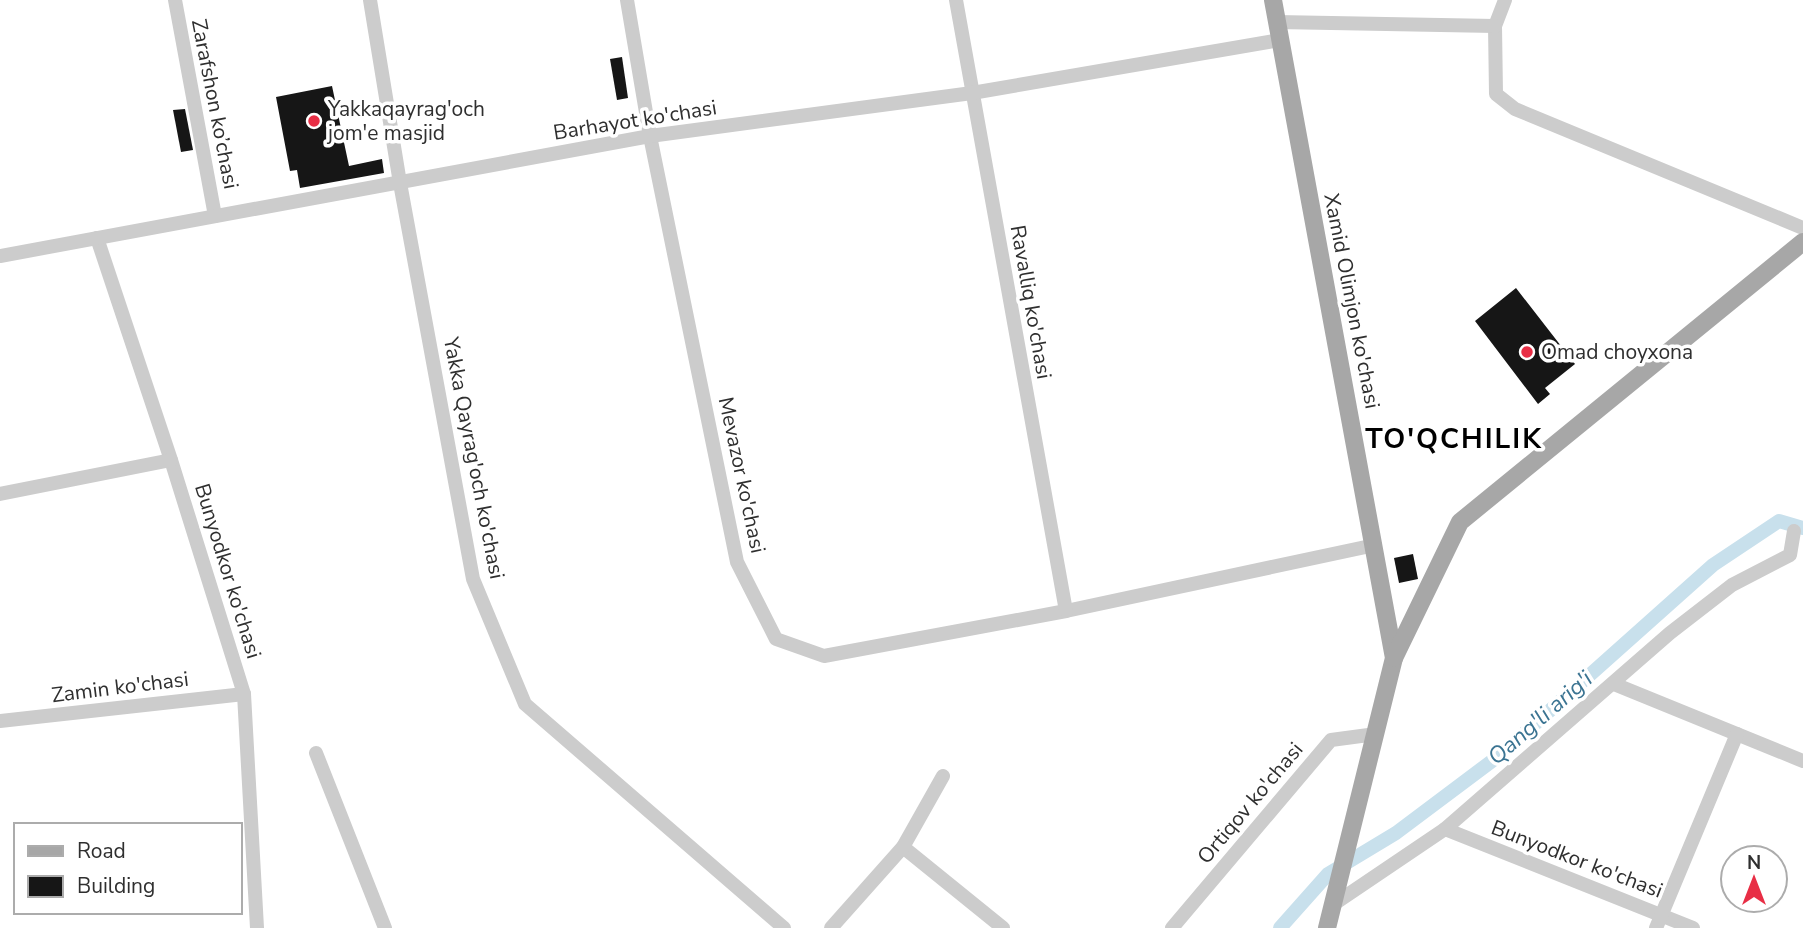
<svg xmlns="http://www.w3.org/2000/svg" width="1803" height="928" font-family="'Nunito Sans',sans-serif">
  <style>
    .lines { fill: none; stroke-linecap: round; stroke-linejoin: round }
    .canal { stroke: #c8e0ec; stroke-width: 14 }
    .building { fill: #161616 }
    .minor { stroke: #ccc; stroke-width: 14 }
    .major { stroke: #a7a7a7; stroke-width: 18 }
    .poi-dot { fill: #e82e45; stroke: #fff; stroke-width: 2.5 }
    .labels { text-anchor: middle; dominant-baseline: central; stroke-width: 7; stroke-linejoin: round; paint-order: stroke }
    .street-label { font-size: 21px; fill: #2f2f2f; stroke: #fff }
    .poi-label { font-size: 21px; fill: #2f2f2f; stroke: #fff; text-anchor: start }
    .water-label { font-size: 23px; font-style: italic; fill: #3b7492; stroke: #fff }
    .district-label { font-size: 28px; font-weight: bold; letter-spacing: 2px; fill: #000; stroke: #fff }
  </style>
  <rect width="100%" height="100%" fill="#fff"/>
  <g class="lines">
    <polyline class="canal" points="1280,928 1328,874 1396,833 1500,755 1713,565 1779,521 1803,528"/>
  </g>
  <g class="building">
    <polygon points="622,57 628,98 617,100 610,59"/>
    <polygon points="332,86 349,166 382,159 384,173 300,188 297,170 290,171 276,97"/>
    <polygon points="185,109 193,150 181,152 173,110"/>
    <polygon points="1516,288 1575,364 1545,388 1550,394 1538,404 1475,321"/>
    <polygon points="1413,554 1418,579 1399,583 1394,558"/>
  </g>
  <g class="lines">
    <g class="minor">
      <polyline points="175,0 215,216"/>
      <polyline points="370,0 400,183 473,579 525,704 784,928"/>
      <polyline points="627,0 650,136 737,562 776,639 824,656 1066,611 1375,545"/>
      <polyline points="956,0 1066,611"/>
      <polyline points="1505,0 1495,26 1496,94 1515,109 1803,228"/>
      <polyline points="1277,22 1495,26"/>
      <polyline points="97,238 171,460 244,694 257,928"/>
      <polyline points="0,256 650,136 972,93 1280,40"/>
      <polyline points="0,494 171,460"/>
      <polyline points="1614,684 1803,761"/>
      <polyline points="0,721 244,694"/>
      <polyline points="316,753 385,928"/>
      <polyline points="1445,829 1693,928"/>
      <polyline points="903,847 1003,928"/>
      <polyline points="1334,904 1445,829 1670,633 1732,585 1790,555 1794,531"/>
      <polyline points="831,928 903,847 943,776"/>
      <polyline points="1172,928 1331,740 1376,734"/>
      <polyline points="1656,928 1737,734"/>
    </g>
    <g class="major">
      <polyline points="1273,0 1394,658 1327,928"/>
      <polyline points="1394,658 1460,522 1803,242"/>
    </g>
  </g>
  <g class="poi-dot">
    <circle cx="314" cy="121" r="7"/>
    <circle cx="1527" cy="352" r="7"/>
  </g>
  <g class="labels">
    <g class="street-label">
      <text transform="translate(215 104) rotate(79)">Zarafshon ko’chasi</text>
      <text transform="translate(635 120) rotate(-9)">Barhayot ko'chasi</text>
      <text transform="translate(1352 301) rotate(79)">Xamid Olimjon ko'chasi</text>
      <text transform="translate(1031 302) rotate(80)">Ravalliq ko'chasi</text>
      <text transform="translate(474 458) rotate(79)">Yakka Qayrag'och ko'chasi</text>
      <text transform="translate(742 475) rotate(78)">Mevazor ko'chasi</text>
      <text transform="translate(228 571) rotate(73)">Bunyodkor ko'chasi</text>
      <text transform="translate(120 687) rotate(-7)">Zamin ko'chasi</text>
      <text transform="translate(1250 803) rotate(-50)">Ortiqov ko'chasi</text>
      <text transform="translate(1577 859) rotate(21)">Bunyodkor ko'chasi</text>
    </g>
    <g class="poi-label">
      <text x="328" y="109">Yakkaqayrag'och<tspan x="328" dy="24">jom'e masjid</tspan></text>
      <text x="1541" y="352">Omad choyxona</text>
    </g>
    <g class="water-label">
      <text transform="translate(1540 718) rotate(-41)">Qang'li arig'i</text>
    </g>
    <g class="district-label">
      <text x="1454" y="439">TO'QCHILIK</text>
    </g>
  </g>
  <rect x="14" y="823" width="228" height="91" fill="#ffffff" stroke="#acacac" stroke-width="2"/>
  <rect x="28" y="846" width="35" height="10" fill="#a7a7a7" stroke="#acacac" stroke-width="2"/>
  <text x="77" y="858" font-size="21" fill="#2f2f2f">Road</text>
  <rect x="28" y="876" width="35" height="21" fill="#161616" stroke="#acacac" stroke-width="2"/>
  <text x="77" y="893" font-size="21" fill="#2f2f2f">Building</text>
  <g transform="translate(1754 879)"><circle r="33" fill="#ffffff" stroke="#acacac" stroke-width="2"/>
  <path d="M0-5L12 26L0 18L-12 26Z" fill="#e82e45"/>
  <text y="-10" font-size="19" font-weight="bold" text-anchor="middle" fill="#2f2f2f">N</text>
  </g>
</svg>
